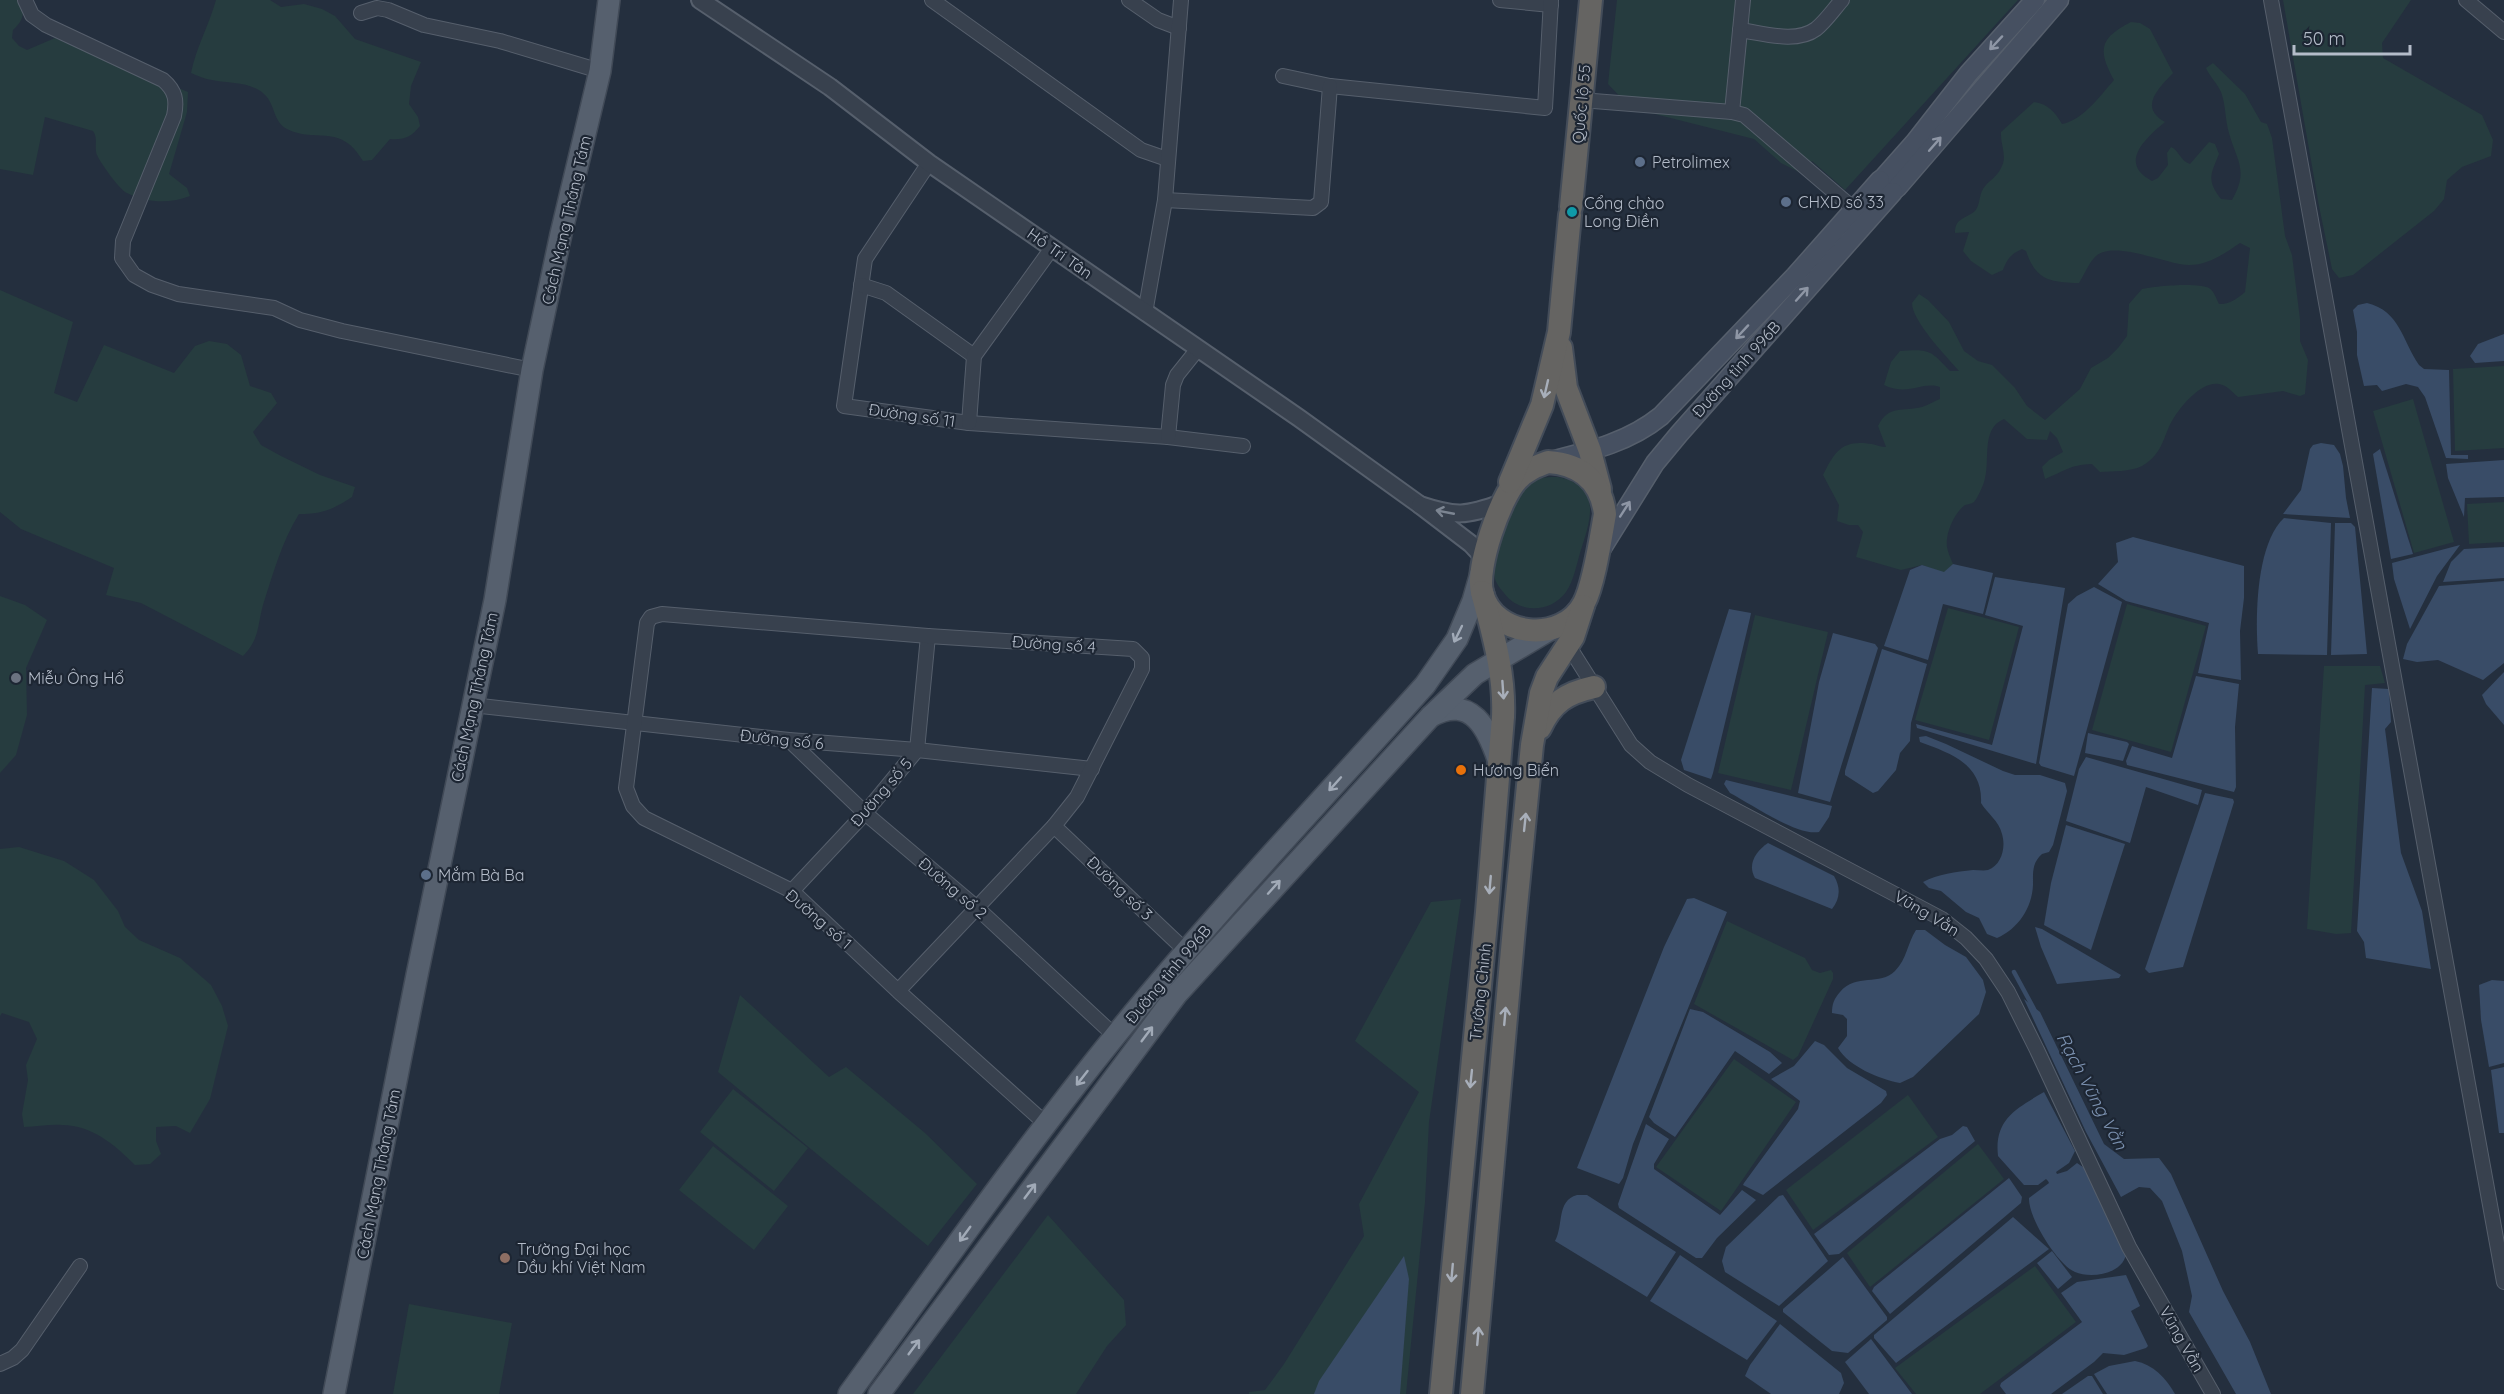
<svg xmlns="http://www.w3.org/2000/svg" width="2504" height="1394" font-family="Quicksand,sans-serif">
  <style>
    .green { fill: #263c3f }
    .water { fill: #394c67 }
    .lines { fill: none; stroke-linecap: round; stroke-linejoin: round }
    .stream { stroke: #394c67; stroke-width: 4.5 }
    .minor-casing { stroke: #565f6c; stroke-width: 16 }
    .tertiary-casing { stroke: #565f6c; stroke-width: 20 }
    .secondary-casing { stroke: #565f6c; stroke-width: 21 }
    .primary-casing { stroke: #414a57; stroke-width: 24 }
    .trunk-casing { stroke: #434c59; stroke-width: 26 }
    .minor { stroke: #38414e; stroke-width: 14 }
    .tertiary { stroke: #38414e; stroke-width: 16 }
    .secondary { stroke: #465061; stroke-width: 18 }
    .primary { stroke: #56606e; stroke-width: 21 }
    .trunk { stroke: #656462; stroke-width: 22 }
    .oneway { stroke: #8e96a5 }
    .oneway2 { stroke: #a8afba }
    .oneway3 { stroke: #7c8592 }
    .oneway4 { stroke: #a1aab7 }
    .service-dot { fill: #5c6f8a; stroke: #1d2633; stroke-width: 2 }
    .culture-dot { fill: #0f9aa8; stroke: #1d2633; stroke-width: 2 }
    .worship-dot { fill: #6b7280; stroke: #1d2633; stroke-width: 2 }
    .food-dot { fill: #e8710a; stroke: #1d2633; stroke-width: 2 }
    .education-dot { fill: #8d6e63; stroke: #1d2633; stroke-width: 2 }
    .labels { text-anchor: middle; dominant-baseline: central; stroke-width: 4.5; stroke-linejoin: round; paint-order: stroke }
    .street-label { font-size: 16px; fill: #b4bcc9; stroke: #1d2633 }
    .poi-label { font-size: 16px; fill: #b4bcc9; stroke: #1d2633; text-anchor: start }
    .water-label { font-size: 18px; font-style: italic; fill: #7c92b1; stroke: #1d2633 }
  </style>
  <rect width="100%" height="100%" fill="#242f3e"/>
  <g class="green">
    <path d="M0 0H22C24 14 24 20 13 30L12 38 19 46 27 50 55 38 188 92 187 112 169 174 187 188 190 196C170 204 147 203 127 193 120 190 102 165 98 157 93 149 99 139 93 131L45 117 33 175 0 169Z"/>
    <path d="M216 0H270L281 7 304 4 322 9 335 16 355 39 421 62 411 86 409 104 418 117 420 126C411 137 405 140 390 139L372 160 363 161C340 122 317 144 287 129 273 122 275 104 265 95 251 81 230 84 212 80 205 79 198 76 191 73 196 48 209 25 216 0Z"/>
    <polygon points="1617,0 2018,0 1845,190 1812,161 1803,174 1781,163 1754,139 1631,108 1608,84"/>
    <polygon points="2283,0 2411,0 2382,43 2383,58 2482,115 2493,140 2491,156 2462,167 2447,180 2444,199 2434,211 2353,275 2339,278 2332,269 2319,206"/>
    <path d="M2131 22 2140 23 2150 29 2173 73C2159 88 2138 107 2165 122 2147 137 2117 163 2152 181L2158 178 2168 165 2167 153 2171 147C2179 150 2180 161 2190 164L2209 142 2215 144 2219 154C2211 174 2206 180 2221 199L2232 200C2249 170 2237 162 2229 133 2225 120 2226 105 2221 92 2217 83 2210 77 2206 68L2213 63 2245 94 2261 122 2267 124 2272 138 2285 236 2292 255 2300 319V341L2308 360 2305 394 2300 396 2283 391 2238 397C2232 392 2227 385 2219 384 2202 381 2183 404 2175 416 2163 433 2165 453 2142 466 2130 472 2113 471 2100 472L2092 464C2069 465 2065 471 2045 479L2042 467 2049 460 2063 452 2057 438 2050 431 2047 440 2027 439 2004 419C1979 429 1992 464 1983 485 1981 490 1977 499 1974 502 1971 504 1968 504 1965 505 1954 513 1945 534 1947 547 1948 553 1951 559 1953 564L1944 573 1922 565 1901 570 1856 557 1863 532 1858 525H1849L1837 521 1839 505 1823 475C1835 451 1842 439 1872 444 1877 445 1881 447 1886 447L1878 426C1889 404 1903 412 1922 407 1928 405 1935 401 1940 399V387C1921 381 1909 397 1884 385L1891 362 1900 351C1930 349 1930 350 1950 371H1959C1946 356 1912 321 1912 303L1919 294 1928 300 1949 322 1964 351 1978 361 1992 365 2015 388 2027 406 2045 420 2080 389 2091 368 2108 358 2118 348 2127 336 2129 304 2142 289C2154 286 2199 282 2209 288 2214 291 2216 298 2219 304 2229 305 2238 298 2245 292L2250 248 2240 243C2225 253 2209 265 2189 265 2167 265 2111 238 2094 258 2088 265 2084 275 2079 283 2051 282 2036 281 2026 251L2022 249C2011 254 2007 259 2003 270L1992 275 1971 261 1963 251 1969 232 1955 233C1955 218 1965 219 1975 211 1980 206 1979 195 1983 189 1988 181 1997 177 2001 168 2008 156 2000 145 2001 132L2034 102C2048 104 2055 112 2062 124 2082 121 2101 95 2114 80 2097 49 2100 38 2131 22Z"/>
    <path d="M0 290 73 322 54 393 77 402 104 345 174 373 195 346 209 341 227 344 241 355 250 386 271 393 277 403 253 432 261 445 281 456 320 475 355 487 352 497C332 510 322 514 299 514 282 541 273 574 263 605 257 627 260 638 243 656L141 603 106 595 114 568 21 529 0 512Z"/>
    <polygon points="2504,366 2504,448 2455,451 2453,369"/>
    <polygon points="2413,399 2454,542 2414,553 2373,411"/>
    <path d="M1558 477C1604 486 1590 521 1580 553 1576 566 1574 580 1566 592 1551 613 1519 614 1504 593 1499 587 1494 581 1494 573 1493 553 1515 492 1531 482 1539 477 1549 477 1558 477Z"/>
    <polygon points="2504,502 2504,542 2469,544 2467,504"/>
    <polygon points="0,596 25,605 47,620 26,668 27,715 16,755 0,773"/>
    <polygon points="2127,604 2206,626 2171,752 2092,730"/>
    <polygon points="1948,608 2019,627 1989,740 1915,720"/>
    <polygon points="1755,615 1828,632 1791,790 1718,773"/>
    <polygon points="2324,666 2380,666 2385,683 2365,685 2351,933 2336,934 2307,929"/>
    <path d="M19 847 64 861 94 880 118 911 125 927 139 940 180 958 211 985 222 1006 228 1026 210 1099 190 1133 176 1126 156 1127V1141L161 1154 150 1164 135 1165C115 1145 92 1125 62 1125 50 1124 37 1127 24 1127L22 1114 28 1080 26 1065 37 1039 29 1022 2 1013 0 1016V849Z"/>
    <polygon points="1461,899 1429,1122 1425,1202 1406,1394 1249,1394 1249,1392 1265,1390 1284,1364 1364,1236 1359,1204 1419,1092 1355,1041 1431,902"/>
    <polygon points="1727,921 1805,958 1812,970 1820,973 1831,970 1833,973 1833,979 1798,1056 1793,1060 1694,1004"/>
    <polygon points="740,995 829,1077 846,1067 925,1133 977,1184 928,1246 718,1072"/>
    <polygon points="1734,1059 1796,1102 1721,1211 1656,1167"/>
    <polygon points="733,1089 808,1148 774,1191 700,1132"/>
    <polygon points="1908,1095 1938,1137 1813,1230 1786,1190"/>
    <polygon points="1978,1144 2004,1179 1870,1287 1847,1253"/>
    <polygon points="713,1146 788,1206 754,1250 679,1190"/>
    <polygon points="1048,1215 1124,1300 1126,1325 1107,1346 1076,1394 913,1394"/>
    <polygon points="2035,1266 2076,1322 1980,1394 1916,1394 1895,1368"/>
    <polygon points="409,1304 512,1323 499,1394 393,1394"/>
  </g>
  <g class="water">
    <path d="M2367 303C2400 311 2402 340 2419 365L2424 369 2449 370 2451 455H2468V459L2446 458 2425 397 2418 387 2406 384 2382 391 2377 385 2364 386 2357 355V332L2353 310 2358 305Z"/>
    <polygon points="2504,334 2504,361 2475,363 2470,356 2478,344"/>
    <polygon points="2321,443 2334,445 2340,454 2343,466 2346,498 2350,518 2283,514 2301,490 2310,449 2313,445"/>
    <polygon points="2380,449 2413,554 2391,559 2373,454"/>
    <polygon points="2504,460 2504,497 2465,498 2464,517 2448,478 2446,464"/>
    <path d="M2284 518 2331 523 2327 655 2258 654C2255 617 2256 544 2284 518Z"/>
    <polygon points="2335,523 2351,523 2355,527 2367,654 2331,655"/>
    <polygon points="2133,537 2244,566 2244,598 2240,631 2241,680 2198,673 2209,623 2126,601 2098,584 2118,562 2116,543"/>
    <polygon points="2460,545 2437,576 2410,629 2394,579 2392,563"/>
    <polygon points="2504,547 2504,578 2443,582 2451,562 2464,549"/>
    <polygon points="1953,564 1993,573 1983,614 1943,604 1928,660 1884,646 1910,570 1922,565 1944,572"/>
    <polygon points="1995,577 2065,588 2036,764 1917,728 1916,724 1992,745 2023,626 1985,615"/>
    <polygon points="2504,581 2504,663 2483,680 2438,660 2417,662 2403,659 2407,644 2439,586"/>
    <polygon points="2094,587 2122,602 2074,776 2041,766 2039,763 2068,604 2077,596"/>
    <polygon points="1729,609 1751,613 1750,618 1713,773 1711,779 1684,770 1681,760"/>
    <polygon points="1833,633 1875,644 1878,648 1830,802 1798,793 1819,682"/>
    <polygon points="1882,649 1927,664 1911,723 1910,741 1900,753 1896,770 1878,791 1873,793 1845,775 1845,771"/>
    <polygon points="2504,672 2504,725 2486,704 2482,695"/>
    <polygon points="2196,676 2239,684 2235,727 2236,787 2234,792 2127,765 2126,761 2132,746 2172,758"/>
    <polygon points="2372,688 2389,689 2391,722 2385,729 2401,853 2422,911 2431,969 2366,958 2364,942 2357,931"/>
    <polygon points="2088,733 2127,742 2129,744 2123,761 2085,753"/>
    <path d="M1926 736 1946 744 2003 771 2015 775H2040L2065 783 2067 791 2053 845 2049 852 2042 854C2032 863 2033 872 2033 885 2032 908 2018 929 1997 938L1987 934 1979 918 1966 912 1941 891 1929 888 1923 882C1938 874 1956 872 1973 870 1978 870 1984 871 1988 870 2002 865 2006 847 2002 834 1999 821 1987 813 1981 803 1983 764 1950 753 1920 742L1919 737Z"/>
    <polygon points="2086,757 2202,790 2198,805 2146,787 2130,843 2069,822 2066,821 2079,769"/>
    <path d="M1726 780 1832 806 1829 817 1819 832C1797 836 1751 804 1730 793L1724 784Z"/>
    <polygon points="2205,793 2233,799 2234,802 2183,967 2149,973 2145,969"/>
    <polygon points="2066,825 2125,844 2091,950 2044,925 2051,883"/>
    <path d="M1768 843 1834 876C1841 888 1840 899 1832 909L1755 878C1747 864 1756 851 1768 843Z"/>
    <polygon points="1694,898 1727,912 1633,1144 1623,1178 1619,1184 1577,1168 1664,947 1687,899"/>
    <polygon points="2035,927 2042,929 2121,975 2119,978 2057,984 2041,947"/>
    <path d="M1916 930H1925L1945 945 1966 957 1983 980 1986 992 1979 1014 1913 1077 1900 1083C1880 1079 1849 1067 1838 1048L1847 1036V1019L1843 1015 1832 1013C1832 1004 1834 999 1840 992 1856 973 1880 986 1895 971 1907 959 1907 944 1916 930Z"/>
    <polygon points="2492,980 2504,981 2504,1063 2489,1067 2481,1020 2479,985"/>
    <polygon points="2024,999 2040,1012 2104,1144 2124,1159 2159,1158 2171,1174 2223,1291 2250,1342 2271,1394 2236,1394 2189,1312 2192,1296 2182,1251 2162,1201 2150,1188 2139,1187 2121,1197 2086,1132"/>
    <polygon points="1690,1009 1703,1012 1770,1052 1782,1063 1769,1074 1735,1051 1675,1137 1654,1123 1649,1117"/>
    <polygon points="1815,1041 1824,1045 1847,1068 1886,1091 1887,1095 1881,1103 1763,1195 1743,1185 1744,1183 1798,1109 1800,1101 1771,1079 1794,1066"/>
    <polygon points="2504,1067 2504,1133 2499,1133 2491,1070"/>
    <path d="M2044 1092 2075 1151 2069 1163 2056 1172 2057 1174 2067 1171 2077 1163 2086 1169 2126 1254C2123 1274 2091 1279 2075 1272 2057 1264 2028 1217 2029 1198L2049 1183 2048 1181 2046 1179 2038 1185H2024L1998 1156C1994 1120 2015 1109 2044 1092Z"/>
    <polygon points="1646,1124 1669,1139 1654,1164 1654,1169 1720,1215 1742,1190 1756,1200 1717,1238 1702,1258 1696,1258 1619,1208 1618,1204"/>
    <polygon points="1963,1126 1967,1127 1975,1141 1844,1250 1839,1254 1829,1255 1814,1234 1940,1139 1952,1135"/>
    <polygon points="2009,1178 2022,1197 2021,1203 1890,1314 1872,1291 1874,1287"/>
    <path d="M1577 1195H1587L1676 1252 1647 1297 1555 1241C1564 1225 1556 1201 1577 1195Z"/>
    <polygon points="1783,1195 1828,1261 1779,1306 1725,1272 1722,1261 1726,1247 1779,1196"/>
    <polygon points="2013,1217 2049,1249 1896,1363 1874,1338 1874,1335"/>
    <polygon points="2052,1251 2072,1277 2058,1289 2037,1263"/>
    <polygon points="1680,1255 1777,1321 1747,1360 1650,1301"/>
    <polygon points="1404,1256 1409,1279 1400,1394 1314,1394 1319,1381"/>
    <polygon points="1843,1257 1887,1317 1887,1320 1848,1353 1832,1351 1783,1312 1783,1309"/>
    <polygon points="2126,1275 2140,1306 2131,1311 2148,1346 2146,1348 2124,1355 2103,1353 2094,1362 2051,1394 2006,1394 2000,1386 2001,1383 2082,1322 2061,1293 2077,1282"/>
    <polygon points="1780,1324 1841,1373 1844,1383 1839,1394 1771,1394 1745,1376 1750,1365"/>
    <polygon points="1871,1339 1912,1394 1869,1394 1845,1362"/>
    <path d="M2135 1361C2154 1365 2165 1377 2175 1394H2107L2094 1374 2109 1366Z"/>
    <polygon points="2088,1376 2092,1376 2103,1394 2062,1394"/>
  </g>
  <g class="lines">
    <polyline class="stream" points="2014,972 2034,1009"/>
    <defs>
      <g id="minor">
        <path d="M25 0 32 15 46 25 163 80C176 91 177 101 174 116L123 241 122 258 134 275 152 285 178 294 274 308 300 320 342 331 532 370"/>
        <polyline points="932,0 1141,150 1167,159"/>
        <polyline points="1129,0 1158,20 1179,28"/>
        <polyline points="1500,0 1551,5"/>
        <polyline points="2271,0 2504,1282"/>
        <polyline points="2466,0 2504,32"/>
        <polyline points="361,13 377,8 388,10 424,25 500,41 600,71"/>
        <path d="M1740 30C1763 33 1796 44 1816 29 1826 21 1834 9 1842 0"/>
        <polyline points="1283,76 1330,86 1545,108 1551,0"/>
        <polyline points="1581,100 1732,112 1744,115 1854,209"/>
        <polyline points="1732,112 1743,0"/>
        <polyline points="929,163 865,259 844,406 969,423 1168,437 1243,446"/>
        <polyline points="1165,200 1313,208 1321,202 1330,86"/>
        <polyline points="861,285 886,293 974,356"/>
        <polyline points="1145,313 1165,200 1181,0"/>
        <polyline points="969,423 974,356 1052,248"/>
        <polyline points="1168,437 1173,385 1177,375 1197,350"/>
        <polyline points="1568,645 1631,745 1650,762 1688,785 1942,919 1966,938 1986,959 2008,992 2037,1050 2129,1247 2213,1394"/>
        <polyline points="472,705 789,740 917,750 1092,769"/>
        <polyline points="789,740 865,813 976,907 1115,1036"/>
        <polyline points="1054,826 1186,951"/>
        <polyline points="792,891 865,813 917,750 928,636"/>
        <polyline points="898,991 1054,826 1077,797 1142,669 1142,658 1133,649 928,636 662,614 651,617 647,623 626,788 633,806 644,818 792,891 898,991 1046,1124"/>
        <polyline points="0,1364 13,1358 22,1350 80,1266"/>
      </g>
      <g id="tertiary">
        <polyline points="700,0 830,87 929,163 1299,418 1420,505"/>
        <path d="M1485 559 1471 544 1420 505C1456 517 1466 516 1502 503"/>
      </g>
      <g id="secondary">
        <polyline points="1884,177 1915,142 1969,73 2035,0"/>
        <polyline points="1897,188 2059,0"/>
        <path d="M1551 461C1591 451 1629 442 1661 416L1795 276 1880 180"/>
        <polyline points="1602,548 1655,463 1679,434 1893,192"/>
      </g>
      <g id="primary">
        <path d="M1431 716C1472 694 1488 729 1499 762"/>
        <polyline points="334,1394 417,975 495,600 532,370 561,234 600,71 609,0"/>
        <path d="M849 1394C936 1274 1021 1152 1115 1036 1213 915 1321 801 1425 685L1457 639 1473 601 1481 573"/>
        <polyline points="879,1394 1176,995 1430,717 1475,674 1551,629"/>
      </g>
      <g id="trunk">
        <polyline points="1571,207 1591,0"/>
        <polyline points="1561,348 1566,388 1590,451 1600,489"/>
        <path d="M1548 462C1581 464 1601 481 1605 514 1601 536 1594 584 1584 603 1563 644 1493 638 1482 592 1476 567 1500 498 1517 480 1526 470 1537 466 1548 462Z"/>
        <polyline points="1510,482 1542,405 1559,332 1570,215"/>
        <path d="M1540 728C1552 702 1567 693 1594 687"/>
        <path d="M1441 1394 1487 912 1503 717C1505 674 1493 634 1482 592"/>
        <polyline points="1472,1394 1515,917 1532,745 1541,693 1547,677 1573,637 1583,606"/>
      </g>
    </defs>
    <use href="#minor" class="minor-casing"/>
    <use href="#tertiary" class="tertiary-casing"/>
    <use href="#secondary" class="secondary-casing"/>
    <use href="#primary" class="primary-casing"/>
    <use href="#trunk" class="trunk-casing"/>
    <use href="#minor" class="minor"/>
    <use href="#tertiary" class="tertiary"/>
    <use href="#secondary" class="secondary"/>
    <use href="#primary" class="primary"/>
    <use href="#trunk" class="trunk"/>
  </g>
  <defs><path id="oneway-shaft" d="M-6 0H5M1.5-3L5.5 0L1.5 3" fill="none" stroke-width="1.6" stroke-linecap="round" stroke-linejoin="round" transform="scale(1.5)"/></defs>
  <g class="oneway">
    <use href="#oneway-shaft" transform="translate(1996 43) rotate(133)"/>
    <use href="#oneway-shaft" transform="translate(1935 144) rotate(-49)"/>
    <use href="#oneway-shaft" transform="translate(1802 294) rotate(-48)"/>
    <use href="#oneway-shaft" transform="translate(1742 332) rotate(133)"/>
    <use href="#oneway-shaft" transform="translate(1625 509) rotate(-57)"/>
  </g>
  <g class="oneway2">
    <use href="#oneway-shaft" transform="translate(1546 389) rotate(103)"/>
    <use href="#oneway-shaft" transform="translate(1503 690) rotate(86)"/>
    <use href="#oneway-shaft" transform="translate(1525 822) rotate(-84)"/>
    <use href="#oneway-shaft" transform="translate(1490 885) rotate(95)"/>
    <use href="#oneway-shaft" transform="translate(1505 1016) rotate(-85)"/>
    <use href="#oneway-shaft" transform="translate(1471 1079) rotate(96)"/>
    <use href="#oneway-shaft" transform="translate(1452 1273) rotate(95)"/>
    <use href="#oneway-shaft" transform="translate(1478 1336) rotate(-85)"/>
  </g>
  <use class="oneway3" href="#oneway-shaft" transform="translate(1445 512) rotate(-169)"/>
  <g class="oneway4">
    <use href="#oneway-shaft" transform="translate(1458 634) rotate(116)"/>
    <use href="#oneway-shaft" transform="translate(1335 784) rotate(132)"/>
    <use href="#oneway-shaft" transform="translate(1274 887) rotate(-48)"/>
    <use href="#oneway-shaft" transform="translate(1147 1034) rotate(-53)"/>
    <use href="#oneway-shaft" transform="translate(1082 1078) rotate(128)"/>
    <use href="#oneway-shaft" transform="translate(1030 1191) rotate(-53)"/>
    <use href="#oneway-shaft" transform="translate(965 1234) rotate(126)"/>
    <use href="#oneway-shaft" transform="translate(914 1347) rotate(-53)"/>
  </g>
  <g class="service-dot">
    <circle cx="1640" cy="162" r="6"/>
    <circle cx="1786" cy="202" r="6"/>
    <circle cx="426" cy="875" r="6"/>
  </g>
  <circle class="culture-dot" cx="1572" cy="212" r="6"/>
  <circle class="worship-dot" cx="16" cy="678" r="6"/>
  <circle class="food-dot" cx="1461" cy="770" r="6"/>
  <circle class="education-dot" cx="505" cy="1258" r="6"/>
  <g class="labels">
    <g class="street-label">
      <text transform="translate(1581 104) rotate(-85)">Quốc lộ 55</text>
      <text transform="translate(566 220) rotate(-77)">Cách Mạng Tháng Tám</text>
      <text transform="translate(1060 253) rotate(35)">Hồ Tri Tân</text>
      <text transform="translate(1736 369) rotate(-48)">Đường tỉnh 996B</text>
      <text transform="translate(912 415) rotate(8)">Đường số 11</text>
      <text transform="translate(1054 644) rotate(4)">Đường số 4</text>
      <text transform="translate(474 697) rotate(-78)">Cách Mạng Tháng Tám</text>
      <text transform="translate(782 739) rotate(6)">Đường số 6</text>
      <text transform="translate(881 792) rotate(-49)">Đường số 5</text>
      <text transform="translate(953 888) rotate(41)">Đường số 2</text>
      <text transform="translate(1120 888) rotate(44)">Đường số 3</text>
      <text transform="translate(1927 913) rotate(31)">Vũng Vằn</text>
      <text transform="translate(819 919) rotate(41)">Đường số 1</text>
      <text transform="translate(1168 974) rotate(-50)">Đường tỉnh 996B</text>
      <text transform="translate(1480 992) rotate(-84)">Trường Chinh</text>
      <text transform="translate(378 1174) rotate(-79)">Cách Mạng Tháng Tám</text>
      <text transform="translate(2182 1339) rotate(60)">Vũng Vằn</text>
    </g>
    <g class="poi-label">
      <text x="1652" y="162">Petrolimex</text>
      <text x="1798" y="202">CHXD số 33</text>
      <text x="1584" y="203">Cổng chào<tspan x="1584" dy="18">Long Điền</tspan></text>
      <text x="28" y="678">Miễu Ông Hổ</text>
      <text x="1473" y="770">Hương Biển</text>
      <text x="438" y="875">Mắm Bà Ba</text>
      <text x="517" y="1249">Trường Đại học<tspan x="517" dy="18">Dầu khí Việt Nam</tspan></text>
    </g>
    <g class="water-label">
      <text transform="translate(2092 1091) rotate(62)">Rạch Vũng Vằn</text>
    </g>
  </g>
  <path d="M2294 45v9h116v-9" fill="none" stroke="#b4bcc9" stroke-width="3"/>
  <text x="2303" y="45" font-size="18" fill="#b4bcc9" stroke="#1d2633" stroke-width="4.5" paint-order="stroke">50 m</text>
</svg>
